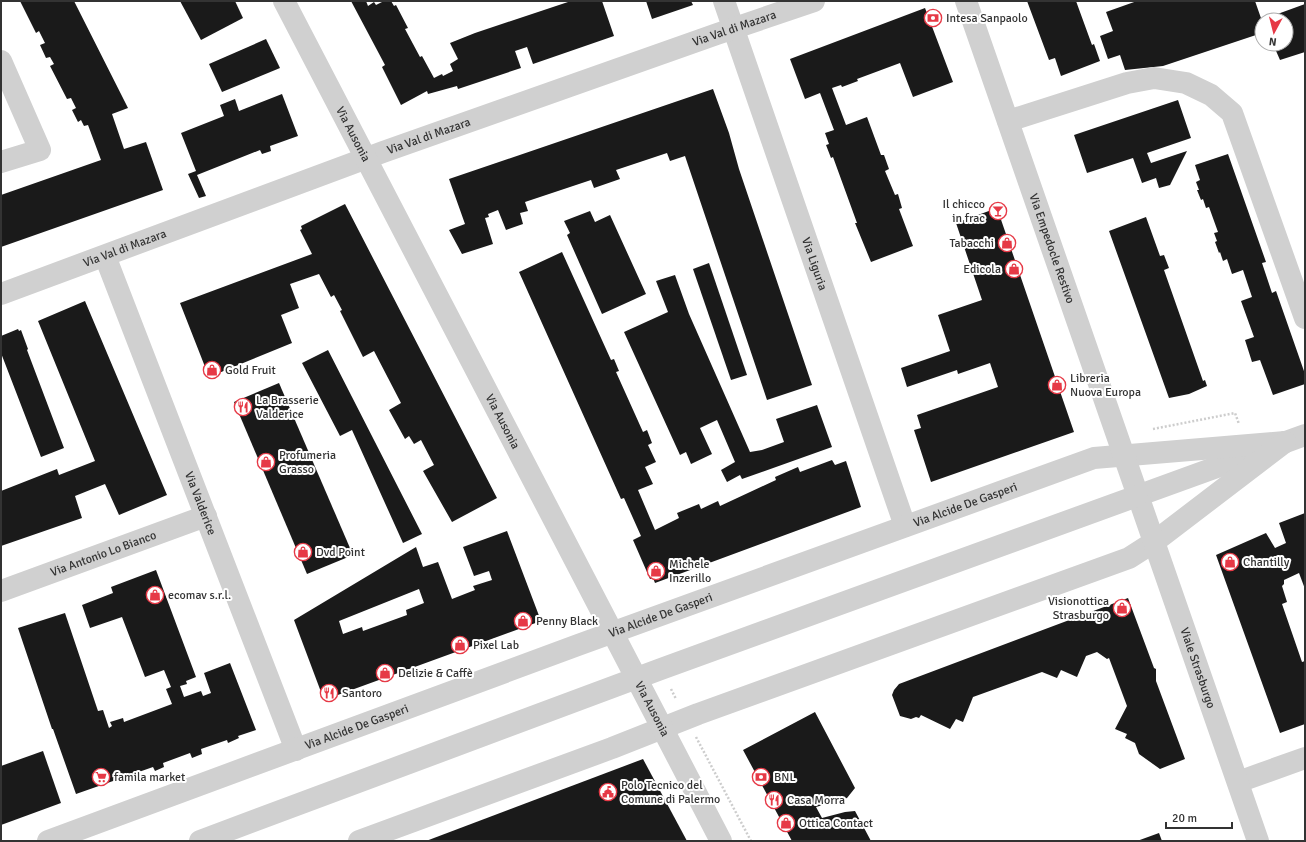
<svg xmlns="http://www.w3.org/2000/svg" width="1306" height="842" font-family="Signika,sans-serif">
  <style>
    .building { fill: #1a1a1a; fill-rule: evenodd }
    .lines { fill: none; stroke-linecap: round; stroke-linejoin: round }
    .path { stroke: #cdcdcd; stroke-width: 2.5; stroke-dasharray: 2 2; stroke-linecap: butt }
    .minor { stroke: #d0d0d0; stroke-width: 22 }
    .tertiary { stroke: #d0d0d0; stroke-width: 22 }
    .labels { text-anchor: middle; dominant-baseline: central; stroke-width: 4; stroke-linejoin: round; paint-order: stroke }
    .poi-label { font-size: 12px; fill: #333; stroke: #fff; text-anchor: start }
    .street-label { font-size: 12px; fill: #333; stroke: #fff }
  </style>
  <rect width="100%" height="100%" fill="#fff"/>
  <g class="building">
    <polygon points="20,1 74,1 128,108 112,114 124,149 146,142 163,190 1,247 1,195 101,160 88,125 84,126 81,120 78,122 72,110 76,108 71,98 67,99 50,66 54,64 50,57 46,58 40,45 45,43 39,31 36,33"/>
    <polygon points="180,1 235,1 243,18 201,40"/>
    <polygon points="351,1 366,1 368,6 374,2 376,5 384,1 391,1 394,6 396,5 408,28 405,29 420,57 422,56 434,78 442,74 443,76 453,71 450,64 458,59 450,43 475,33 571,1 602,1 614,36 533,64 527,47 515,51 521,68 458,89 457,86 428,94 427,91 401,105 382,67 385,65"/>
    <polygon points="646,1 691,1 693,5 652,19"/>
    <polygon points="1027,1 1076,1 1092,45 1094,44 1100,61 1061,76 1055,58 1049,60"/>
    <polygon points="1137,1 1255,1 1262,21 1262,33 1163,66 1125,70 1120,55 1108,59 1100,36 1113,31 1106,12"/>
    <polygon points="1305,4 1305,52 1280,60 1273,44 1286,44 1286,20 1264,20 1264,19"/>
    <polygon points="925,8 953,82 913,97 900,63 857,79 858,81 842,87 841,85 832,88 846,125 867,117 881,155 884,155 889,169 885,171 895,195 898,194 902,208 899,209 913,246 871,262 855,223 857,223 833,157 831,158 826,145 829,144 825,133 834,130 820,93 805,99 790,59"/>
    <polygon points="266,39 280,68 222,92 209,64"/>
    <polygon points="713,89 729,133 739,169 812,385 767,400 685,156 670,161 667,153 616,170 620,179 594,188 591,180 525,202 528,211 520,213 523,224 506,230 498,210 488,214 489,217 485,218 493,244 462,254 449,230 465,224 449,179"/>
    <polygon points="282,94 298,136 270,146 271,151 262,154 260,150 197,175 206,196 199,198 188,174 196,171 181,133 224,116 220,105 235,99 239,111"/>
    <polygon points="1178,100 1191,138 1147,153 1151,163 1187,151 1170,185 1159,188 1156,178 1142,183 1133,158 1087,173 1074,135"/>
    <polygon points="1228,154 1266,262 1262,263 1272,293 1276,291 1305,374 1305,384 1273,395 1260,360 1252,362 1245,340 1254,337 1241,301 1252,297 1243,270 1232,274 1227,259 1223,261 1220,252 1219,253 1215,242 1217,241 1214,233 1218,232 1209,207 1206,208 1203,199 1201,200 1197,190 1199,190 1196,182 1200,180 1195,165"/>
    <polygon points="345,204 497,498 452,522 423,471 434,465 421,440 414,444 409,436 405,439 389,410 401,403 374,351 363,357 340,311 342,310 334,295 331,297 319,274 290,284 299,308 281,315 292,343 209,377 180,303 312,254 300,230 302,229 301,226"/>
    <polygon points="997,208 1074,432 931,482 914,430 921,428 917,415 998,387 990,363 958,374 957,370 907,387 901,368 950,351 938,315 982,300 956,223"/>
    <polygon points="590,211 595,222 610,215 646,294 602,314 567,235 570,233 564,221"/>
    <polygon points="1146,217 1160,256 1164,255 1169,268 1164,270 1203,381 1205,380 1207,386 1189,394 1169,398 1109,231"/>
    <polygon points="562,252 611,360 614,359 619,371 616,372 643,432 647,430 652,443 648,445 656,462 645,467 653,484 638,490 655,530 679,518 677,513 699,504 701,509 718,501 720,506 776,480 775,477 798,467 800,472 832,460 835,465 846,461 861,507 655,583 653,578 650,579 633,540 641,536 624,498 621,499 519,272"/>
    <polygon points="709,263 747,375 731,380 693,269"/>
    <polygon points="675,275 689,314 750,452 762,450 784,442 776,419 817,405 832,447 742,479 740,475 727,482 721,470 735,462 717,420 700,428 712,454 691,464 686,452 680,455 624,332 668,312 656,281"/>
    <polygon points="85,301 167,495 119,515 105,484 75,496 82,518 1,546 1,491 57,469 59,475 95,461 38,321"/>
    <polygon points="18,329 19,331 21,330 28,349 27,350 64,448 41,457 1,353 1,336"/>
    <polygon points="328,350 422,534 403,543 352,430 340,436 302,363"/>
    <polygon points="279,383 353,555 307,574 234,402"/>
    <polygon points="1305,513 1305,589 1299,573 1284,580 1284,584 1282,586 1287,602 1282,604 1302,662 1305,661 1305,724 1280,733 1216,555 1266,533 1275,548 1286,543 1279,523"/>
    <path d="M507 531 541 621 324 700 294 620 416 547 423 567 438 562 452 599 475 590 473 586 492 580 489 571 474 576 463 547ZM419 589 424 603 406 610 407 615 363 631 362 627 343 634 339 621Z"/>
    <polygon points="156,570 196,677 186,681 187,684 180,686 184,697 201,691 203,696 211,693 204,673 230,663 256,730 238,736 239,738 228,743 227,740 201,749 202,754 192,758 190,753 163,763 164,767 155,771 153,767 76,794 53,729 52,729 18,628 65,613 98,711 103,710 109,728 112,726 110,722 123,718 124,722 172,704 166,689 171,687 164,670 145,677 122,617 90,628 82,605 113,593 111,587"/>
    <polygon points="1128,598 1154,668 1156,669 1156,681 1185,759 1160,769 1139,754 1135,743 1125,738 1127,734 1115,729 1127,706 1109,658 1107,659 1097,652 1086,656 1077,677 1061,670 1057,678 1042,672 973,697 963,722 956,719 950,729 921,715 919,718 916,717 911,719 900,716 892,695 894,690 899,684"/>
    <polygon points="815,712 855,788 847,798 816,807 822,818 845,812 855,811 871,841 792,841 743,750"/>
    <polygon points="43,751 61,803 1,825 1,766"/>
    <polygon points="643,759 687,841 426,841"/>
    <polygon points="1159,833 1162,841 1137,841"/>
  </g>
  <g class="lines">
    <g class="path">
      <polyline points="1153,429 1235,413 1239,424"/>
      <polyline points="671,689 676,699"/>
      <polyline points="696,737 751,841"/>
    </g>
    <g class="minor">
      <path id="s1" d="M724 1 905 526"/>
      <polyline points="1,61 40,150 1,162"/>
      <polyline points="1008,121 1127,83 1154,78 1186,83 1211,95 1232,113 1305,318"/>
      <path id="s2" d="M105 256 296 750"/>
      <path id="s3" d="M1 294 383 152 717 34 814 1"/>
      <polyline points="1137,496 1305,435"/>
      <path id="s4" d="M1 591 206 516"/>
      <polyline points="1238,782 1305,758"/>
      <path id="s5" d="M48 841 578 645 1094 458 1285 442"/>
      <polyline points="359,841 612,748 698,714 1129,558 1154,542 1285,442"/>
    </g>
    <g class="tertiary">
      <path id="s6" d="M284 1 721 841"/>
      <path id="s7" d="M966 1 1258 841"/>
      <polyline points="200,841 661,669 1137,496"/>
    </g>
  </g>
  <defs>
    <symbol id="bank-ring" viewBox="-11 -11 22 22"><circle r="9.5" fill="#fff" stroke="#e63946" stroke-width="1.5"/><path d="M-6-4H6V4H-6ZM0-2.3a2.3 2.3 0 1 0 0 4.6a2.3 2.3 0 1 0 0-4.6Z" fill="#e63946"/></symbol>
    <symbol id="bar-ring" viewBox="-11 -11 22 22"><circle r="9.5" fill="#fff" stroke="#e63946" stroke-width="1.5"/><path d="M-6-5H6L.8 .8V4.5H3.5V6h-7V4.5H-.8V.8Z" fill="#e63946"/></symbol>
    <symbol id="shop-ring" viewBox="-11 -11 22 22"><circle r="9.5" fill="#fff" stroke="#e63946" stroke-width="1.5"/><path d="M-5-2.5h2.3a2.7 3.5 0 0 1 5.4 0H5L5.5 6h-11ZM-1.5-2.5h3a1.5 2.3 0 0 0-3 0Z" fill="#e63946"/></symbol>
    <symbol id="restaurant-ring" viewBox="-11 -11 22 22"><circle r="9.5" fill="#fff" stroke="#e63946" stroke-width="1.5"/><path d="M-5-6h1v4h1v-4h1v4h1v-4h1v5L-1.5 .5V6h-2V.5L-5-1ZM5-6V6H3V1.5H1.5Q1.5-4 5-6Z" fill="#e63946"/></symbol>
    <symbol id="supermarket-ring" viewBox="-11 -11 22 22"><circle r="9.5" fill="#fff" stroke="#e63946" stroke-width="1.5"/><path d="M-6-5.5h2.5l.6 2H6L4.5 2H-2.5L-4.4-4H-6ZM-1.5 3.2a1.3 1.3 0 1 0 .1 0ZM3 3.2a1.3 1.3 0 1 0 .1 0Z" fill="#e63946"/></symbol>
    <symbol id="civic-ring" viewBox="-11 -11 22 22"><circle r="9.5" fill="#fff" stroke="#e63946" stroke-width="1.5"/><path d="M-.6-6.5H3V-4.5H.6V-3L4-1V1h2V6H-6V1h2V-1L-.6-3ZM-1.2 2.5V6h2.4V2.5Z" fill="#e63946"/></symbol>
  </defs>
  <g fill-rule="evenodd">
    <use href="#bank-ring" x="923" y="8" width="20" height="20"/>
    <use href="#bar-ring" x="988" y="201" width="20" height="20"/>
    <use href="#shop-ring" x="997" y="233" width="20" height="20"/>
    <use href="#shop-ring" x="1004" y="259" width="20" height="20"/>
    <use href="#shop-ring" x="202" y="360" width="20" height="20"/>
    <use href="#shop-ring" x="1047" y="375" width="20" height="20"/>
    <use href="#restaurant-ring" x="233" y="397" width="20" height="20"/>
    <use href="#shop-ring" x="256" y="452" width="20" height="20"/>
    <use href="#shop-ring" x="293" y="542" width="20" height="20"/>
    <use href="#shop-ring" x="1220" y="552" width="20" height="20"/>
    <use href="#shop-ring" x="646" y="561" width="20" height="20"/>
    <use href="#shop-ring" x="145" y="585" width="20" height="20"/>
    <use href="#shop-ring" x="1112" y="598" width="20" height="20"/>
    <use href="#shop-ring" x="513" y="611" width="20" height="20"/>
    <use href="#shop-ring" x="450" y="635" width="20" height="20"/>
    <use href="#shop-ring" x="375" y="663" width="20" height="20"/>
    <use href="#restaurant-ring" x="319" y="683" width="20" height="20"/>
    <use href="#supermarket-ring" x="91" y="767" width="20" height="20"/>
    <use href="#bank-ring" x="751" y="767" width="20" height="20"/>
    <use href="#civic-ring" x="598" y="782" width="20" height="20"/>
    <use href="#restaurant-ring" x="764" y="790" width="20" height="20"/>
    <use href="#shop-ring" x="776" y="813" width="20" height="20"/>
  </g>
  <g class="labels">
    <g class="poi-label">
      <text x="946" y="18">Intesa Sanpaolo</text>
      <text x="985" y="204" text-anchor="end">Il chicco<tspan x="985" dy="14">in frac</tspan></text>
      <text x="994" y="243" text-anchor="end">Tabacchi</text>
      <text x="1001" y="269" text-anchor="end">Edicola</text>
      <text x="225" y="370">Gold Fruit</text>
      <text x="1070" y="378">Libreria<tspan x="1070" dy="14">Nuova Europa</tspan></text>
      <text x="256" y="400">La Brasserie<tspan x="256" dy="14">Valderice</tspan></text>
      <text x="279" y="455">Profumeria<tspan x="279" dy="14">Grasso</tspan></text>
      <text x="316" y="552">Dvd Point</text>
      <text x="1243" y="562">Chantilly</text>
      <text x="669" y="564">Michele<tspan x="669" dy="14">Inzerillo</tspan></text>
      <text x="168" y="595">ecomav s.r.l.</text>
      <text x="1109" y="601" text-anchor="end">Visionottica<tspan x="1109" dy="14">Strasburgo</tspan></text>
      <text x="536" y="621">Penny Black</text>
      <text x="473" y="645">Pixel Lab</text>
      <text x="398" y="673">Delizie &amp; Caffè</text>
      <text x="342" y="693">Santoro</text>
      <text x="114" y="777">famila market</text>
      <text x="774" y="777">BNL</text>
      <text x="621" y="785">Polo Tecnico del<tspan x="621" dy="14">Comune di Palermo</tspan></text>
      <text x="787" y="800">Casa Morra</text>
      <text x="799" y="823">Ottica Contact</text>
    </g>
    <g class="street-label">
      <text stroke="none"><textPath href="#s3" startOffset="780">Via Val di Mazara</textPath></text>
      <text stroke="none"><textPath href="#s6" startOffset="150">Via Ausonia</textPath></text>
      <text stroke="none"><textPath href="#s3" startOffset="456">Via Val di Mazara</textPath></text>
      <text stroke="none"><textPath href="#s3" startOffset="132">Via Val di Mazara</textPath></text>
      <text stroke="none"><textPath href="#s7" startOffset="262">Via Empedocle Restivo</textPath></text>
      <text stroke="none"><textPath href="#s1" startOffset="278">Via Liguria</textPath></text>
      <text stroke="none"><textPath href="#s6" startOffset="474">Via Ausonia</textPath></text>
      <text stroke="none"><textPath href="#s2" startOffset="265">Via Valderice</textPath></text>
      <text stroke="none"><textPath href="#s5" startOffset="977">Via Alcide De Gasperi</textPath></text>
      <text stroke="none"><textPath href="#s4" startOffset="109">Via Antonio Lo Bianco</textPath></text>
      <text stroke="none"><textPath href="#s5" startOffset="653">Via Alcide De Gasperi</textPath></text>
      <text stroke="none"><textPath href="#s7" startOffset="706">Viale Strasburgo</textPath></text>
      <text stroke="none"><textPath href="#s6" startOffset="798">Via Ausonia</textPath></text>
      <text stroke="none"><textPath href="#s5" startOffset="329">Via Alcide De Gasperi</textPath></text>
    </g>
  </g>
  <rect width="1306" height="842" fill="none" stroke="#333333" stroke-width="4"/>
  <g transform="translate(1274 32) rotate(187)"><circle r="19" fill="#ffffff" stroke="#adadad"/>
  <path d="M0-3L7 15L0 10L-7 15Z" fill="#e63946"/>
  <text y="-6" font-size="11" font-weight="bold" text-anchor="middle" fill="#333333">N</text>
  </g>
  <path d="M1166 822v6h66v-6" fill="none" stroke="#333333" stroke-width="2"/>
  <text x="1172" y="822" font-size="12" fill="#333333" stroke="#ffffff" stroke-width="3" paint-order="stroke">20 m</text>
</svg>
